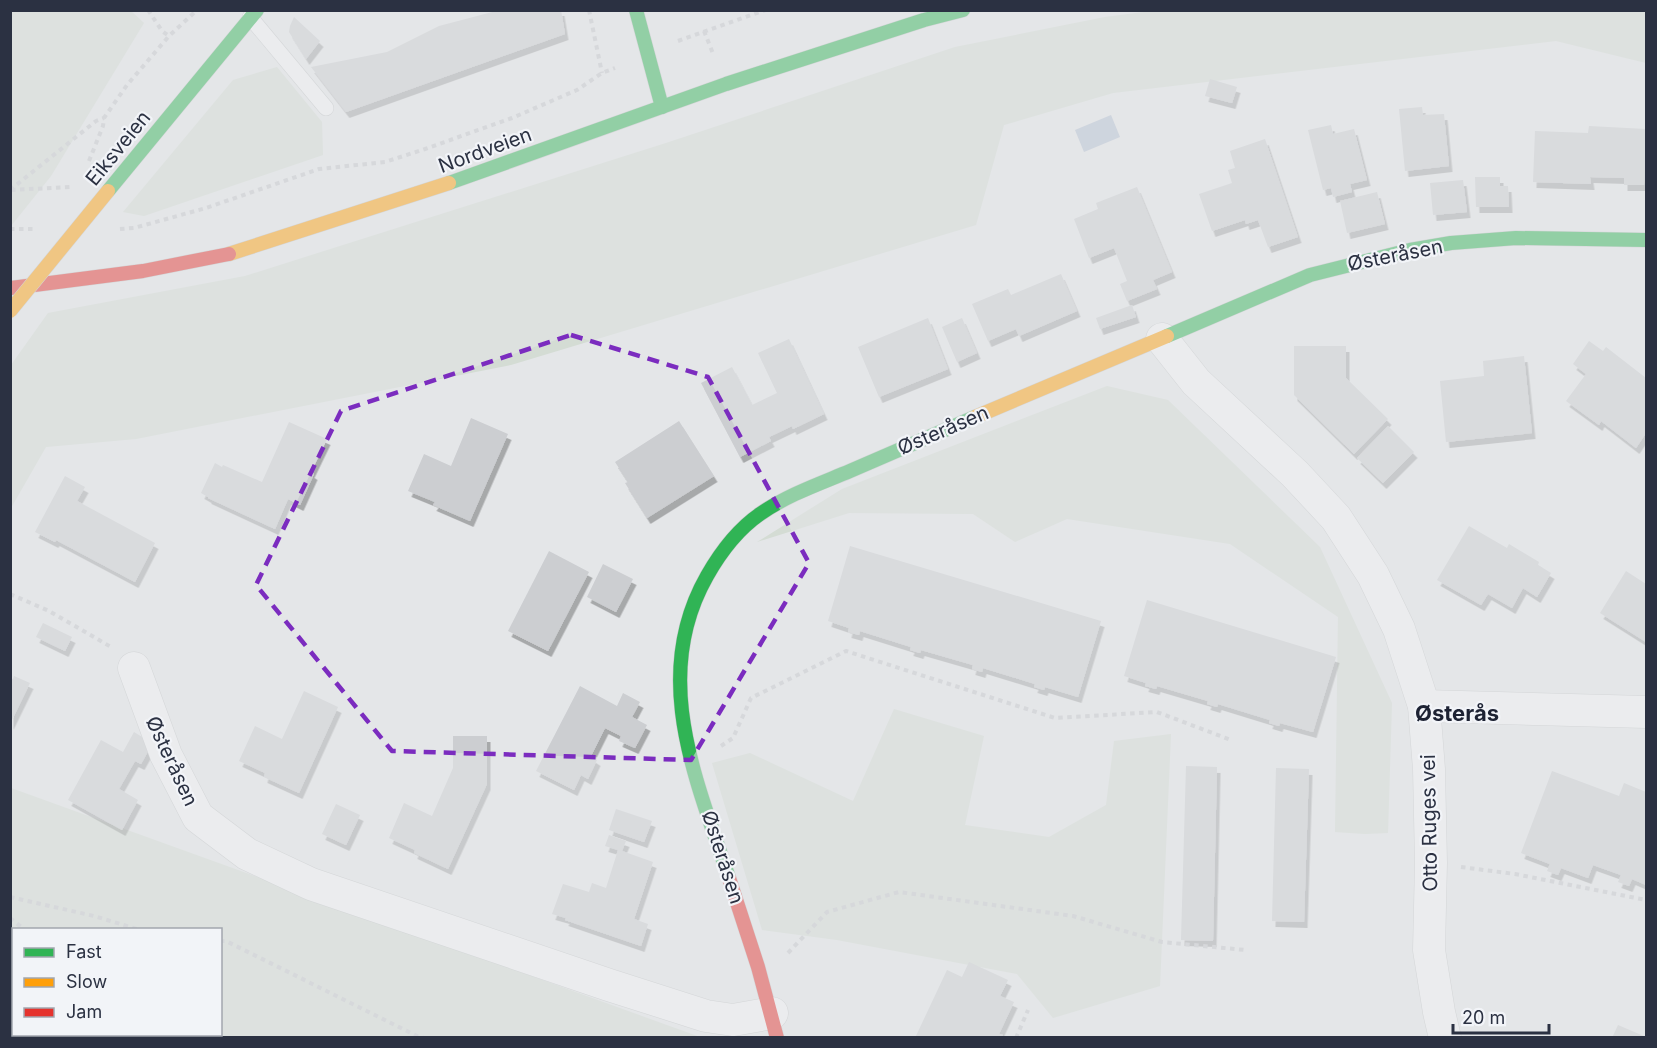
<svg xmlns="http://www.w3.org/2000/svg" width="1657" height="1048" font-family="Inter,sans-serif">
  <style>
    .green { fill: #d4dcd4; fill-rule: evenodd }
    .water { fill: #b4c0d2 }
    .building { fill: #ccced1; filter: url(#shadow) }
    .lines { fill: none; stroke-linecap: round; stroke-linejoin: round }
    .lane-casing { stroke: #c2c4c6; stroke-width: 16 }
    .street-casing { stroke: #c2c4c6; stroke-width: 33 }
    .fast-casing { stroke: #c2c4c6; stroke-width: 15 }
    .slow-casing { stroke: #c2c4c6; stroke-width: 15 }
    .jam-casing { stroke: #c2c4c6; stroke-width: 15 }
    .path { stroke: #c6c7cc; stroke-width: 4; stroke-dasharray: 4.5 4.5; stroke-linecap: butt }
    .lane { stroke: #f3f4f6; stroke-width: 15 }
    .street { stroke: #f3f4f6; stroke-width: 32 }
    .fast { stroke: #30b455; stroke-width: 14 }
    .slow { stroke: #ff9f0a; stroke-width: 14 }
    .jam { stroke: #e5322d; stroke-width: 14 }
    .slow-bridge-casing { stroke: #c2c4c6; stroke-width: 15; stroke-linecap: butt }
    .slow-bridge { stroke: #ff9f0a; stroke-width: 14 }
    .marked { fill: none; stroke: #7b2cbf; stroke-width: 4.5; stroke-dasharray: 12 8; stroke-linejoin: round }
    .labels { text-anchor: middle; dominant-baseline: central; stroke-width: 4.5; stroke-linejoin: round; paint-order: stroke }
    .street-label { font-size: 20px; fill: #2b3142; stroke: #f2f4f8 }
    .quarter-label { font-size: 22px; font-weight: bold; fill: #1d2233; stroke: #f2f4f8 }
  </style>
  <defs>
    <filter id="shadow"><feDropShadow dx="3.5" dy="6" stdDeviation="0" flood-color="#0004"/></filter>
  </defs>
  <rect width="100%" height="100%" fill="#e4e6e8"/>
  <g class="green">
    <polygon points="11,10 131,11 144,23 51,176 11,226"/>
    <polygon points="1159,10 1646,11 1646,63 1556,41 1113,93 1004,125 976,225 511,365 136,439 46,447 11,508 11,365 48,313 245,276 666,143 955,47 1105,17"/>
    <polygon points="277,67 322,122 323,155 144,216 123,212 233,80"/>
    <polygon points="1107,386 1168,400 1320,547 1392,703 1388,833 1365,834 1335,832 1338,617 1230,544 1067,519 1015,542 973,514 849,513 757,542 842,489"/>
    <polygon points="894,709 984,736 965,825 1049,837 1106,805 1114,741 1171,734 1160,986 1053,1018 1017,974 837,940 762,930 712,763 750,753 853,801"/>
    <path d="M11 788 700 1037H11ZM14 930H220V1034H14Z"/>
  </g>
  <polygon class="water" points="1111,115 1120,137 1084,152 1075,130"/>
  <g class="building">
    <polygon points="500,10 561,10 565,34 346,112 311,67 387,52 439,26"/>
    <polygon points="294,17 320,41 306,59 289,32 290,26"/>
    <polygon points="1210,79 1237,87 1232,103 1205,96"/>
    <polygon points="1422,107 1423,115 1444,114 1449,166 1405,171 1399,109"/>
    <polygon points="1331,125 1333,134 1354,129 1367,180 1350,184 1352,192 1333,197 1331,188 1323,190 1308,130"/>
    <polygon points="1589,126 1646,129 1644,185 1624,185 1624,178 1590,177 1591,184 1533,182 1535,131 1588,133"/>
    <polygon points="1265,139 1298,237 1268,247 1258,220 1246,224 1245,220 1212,231 1199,194 1232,183 1228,170 1235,168 1230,151"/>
    <polygon points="1475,177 1500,177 1500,186 1508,186 1509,207 1476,207"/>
    <polygon points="1463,180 1467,212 1433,215 1430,183"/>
    <polygon points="1137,187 1172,272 1153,280 1157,289 1127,301 1120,284 1127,281 1114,248 1089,258 1074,219 1098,209 1096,203"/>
    <polygon points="1377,192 1385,224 1347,233 1340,201"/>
    <polygon points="1061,274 1077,311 1019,336 1016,329 988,341 972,304 1008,289 1011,295"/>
    <polygon points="1132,305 1136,317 1100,329 1096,318"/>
    <polygon points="928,318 948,369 879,397 858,347"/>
    <polygon points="962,318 977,353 957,362 942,327"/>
    <polygon points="789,339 824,414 793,429 792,426 769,437 771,441 740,457 701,383 732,367 752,405 777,393 758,353"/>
    <polygon points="1589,341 1603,351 1606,347 1646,378 1646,433 1636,448 1601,421 1599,425 1566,401 1586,374 1573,364"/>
    <polygon points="1294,346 1346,346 1346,378 1388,419 1354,454 1294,395"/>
    <polygon points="1524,356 1532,433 1446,442 1440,381 1484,376 1483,361"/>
    <polygon points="471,418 508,434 470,521 433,505 435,502 408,491 424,454 451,466"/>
    <polygon points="679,421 714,476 647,518 625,483 628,482 615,462"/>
    <polygon points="289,422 327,439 311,472 314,474 300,505 288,499 275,529 208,498 208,497 201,493 215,463 222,467 223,465 262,482"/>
    <polygon points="1388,426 1414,452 1383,483 1357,458"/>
    <polygon points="65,476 85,487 77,501 155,543 135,582 56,540 55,542 35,532"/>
    <polygon points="1469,526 1507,548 1509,544 1539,562 1538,565 1551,573 1537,597 1523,588 1512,608 1488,594 1481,605 1437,580"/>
    <polygon points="850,546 1101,621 1078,697 1045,687 1044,690 1034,687 1035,684 983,668 982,672 972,669 973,665 921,650 920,653 910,650 911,647 860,631 859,635 848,632 849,628 828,621"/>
    <polygon points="549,551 589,572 548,651 508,631"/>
    <polygon points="603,564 633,579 616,612 587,597"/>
    <polygon points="1626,571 1646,584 1646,642 1600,613"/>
    <polygon points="1147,600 1336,657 1313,732 1280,723 1279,726 1269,723 1270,720 1218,704 1217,707 1207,704 1208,701 1157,686 1156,689 1145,686 1146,683 1124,676"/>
    <polygon points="43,623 72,637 65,651 36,637"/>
    <polygon points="14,676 30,683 10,724 10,678 13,679"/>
    <polygon points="580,686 617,706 623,693 640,702 632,717 647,725 635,748 619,741 621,736 605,728 591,756 597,760 588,779 581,775 574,790 536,771"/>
    <polygon points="304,691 338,707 299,793 264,777 265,773 239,761 255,726 282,739"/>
    <polygon points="134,732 147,740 151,746 141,764 135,761 119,789 138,800 122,830 68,800 101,740 123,752"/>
    <polygon points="453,736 487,736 487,784 448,869 414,853 415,850 389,838 404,803 432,816 453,768"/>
    <polygon points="1186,766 1217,767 1213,941 1181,940"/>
    <polygon points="1276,768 1309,769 1304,922 1272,921"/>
    <polygon points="1552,771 1619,796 1624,783 1646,792 1646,885 1632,879 1629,886 1618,882 1621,875 1593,865 1588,878 1561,868 1558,875 1547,871 1550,864 1521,853"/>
    <polygon points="336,804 360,815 346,845 322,834"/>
    <polygon points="616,809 652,821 644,842 609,830"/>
    <polygon points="609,835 626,841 622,851 653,862 634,919 648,924 641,946 565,920 566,918 552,914 563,884 589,892 592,883 606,888 618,850 605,846"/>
    <polygon points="969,962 1008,980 1000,996 1014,1002 999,1034 1003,1035 1001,1038 915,1038 947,970 962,977"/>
    <polygon points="1618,1025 1646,1037 1646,1038 1612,1038"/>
  </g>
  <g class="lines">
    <defs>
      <polyline id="lane" points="250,17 326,108"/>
      <g id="street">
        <polyline points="1162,339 1196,382 1295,474 1336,518 1373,575 1399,629 1424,706 1429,769 1431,863 1429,950 1439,1012 1445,1038"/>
        <polyline points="134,668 166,755 198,817 247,854 311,884 609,985 706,1016 733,1020 772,1013"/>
        <polyline points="1424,706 1646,712"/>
      </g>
      <g id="fast">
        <polyline points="636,10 662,107"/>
        <polyline points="449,183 726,84 924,20 963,10"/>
        <polyline points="108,191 257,10"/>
        <polyline points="1167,336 1310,275 1410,250 1451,243 1516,238 1646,240"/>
        <path d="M729 878C696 779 650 676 707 576 720 553 737 530 760 514 787 495 819 484 850 471 892 453 933 435 975 417"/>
      </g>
      <g id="slow">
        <polyline points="229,254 449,183"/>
        <polyline points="975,417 1167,336"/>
      </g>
      <g id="jam">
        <polyline points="11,288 143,271 229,254"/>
        <polyline points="729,878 758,967 777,1038"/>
      </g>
    </defs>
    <use href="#lane" class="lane-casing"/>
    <use href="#street" class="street-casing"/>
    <use href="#fast" class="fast-casing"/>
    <use href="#slow" class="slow-casing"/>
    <use href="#jam" class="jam-casing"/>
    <g class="path">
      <polyline points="148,10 162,31 169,36"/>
      <polyline points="589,10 602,73"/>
      <polyline points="704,31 714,56"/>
      <polyline points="678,41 765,10"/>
      <polyline points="89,161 103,126 104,118 127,85 169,36 197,10"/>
      <polyline points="10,190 96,121 104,118"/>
      <polyline points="11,190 70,187"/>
      <polyline points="10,229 34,229"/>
      <polyline points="120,229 134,228 206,208 319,169 385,162 425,149 512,118 577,90 602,73 615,68"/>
      <polyline points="10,594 49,611 111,647"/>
      <polyline points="721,746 733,738 751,698 846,651 1055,718 1157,712 1231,740"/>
      <polyline points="1461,867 1515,874 1646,900"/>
      <polyline points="10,897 94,916 140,930"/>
      <polyline points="10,918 25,930"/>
      <polyline points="220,941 226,941 417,1036 424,1038"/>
      <polyline points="788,953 827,912 899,892 1073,916 1162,942 1245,950"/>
      <polyline points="133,1034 136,1038"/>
      <polyline points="1016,1038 1028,1010"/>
    </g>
    <use href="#lane" class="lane"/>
    <use href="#street" class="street"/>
    <use href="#fast" class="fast"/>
    <use href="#slow" class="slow"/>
    <use href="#jam" class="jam"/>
    <defs>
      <polyline id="slow-bridge" points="10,311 108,191"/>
    </defs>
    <use href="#slow-bridge" class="slow-bridge-casing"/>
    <use href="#slow-bridge" class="slow-bridge"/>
  </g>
  <path d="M0 0H1657V1048H0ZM571 335 708 377 809 563 691 760 392 751 256 585 341 411Z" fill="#e4e6e8" fill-opacity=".55" fill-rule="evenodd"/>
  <path class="marked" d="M571 335 708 377 809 563 691 760 392 751 256 585 341 411Z"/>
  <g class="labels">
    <g class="street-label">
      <text transform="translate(118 148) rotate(-51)">Eiksveien</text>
      <text transform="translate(485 150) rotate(-20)">Nordveien</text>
      <text transform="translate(1395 255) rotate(-11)">Østeråsen</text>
      <text transform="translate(943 430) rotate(-23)">Østeråsen</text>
      <text transform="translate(172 761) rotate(65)">Østeråsen</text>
      <text transform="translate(1429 823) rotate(-91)">Otto Ruges vei</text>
      <text transform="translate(723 857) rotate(72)">Østeråsen</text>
    </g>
    <g class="quarter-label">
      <text x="1457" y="713">Østerås</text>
    </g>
  </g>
  <rect width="1657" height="1048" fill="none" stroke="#2b3142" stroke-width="24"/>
  <rect x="12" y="928" width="210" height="108" fill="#f2f4f8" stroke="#a2a6af" stroke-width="1.5"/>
  <rect x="24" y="948" width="30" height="9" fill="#30b455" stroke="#a2a6af" stroke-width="1.5"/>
  <text x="66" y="958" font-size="18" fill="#2b3142">Fast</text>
  <rect x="24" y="978" width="30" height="9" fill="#ff9f0a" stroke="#a2a6af" stroke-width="1.5"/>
  <text x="66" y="988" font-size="18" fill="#2b3142">Slow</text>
  <rect x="24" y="1008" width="30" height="9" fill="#e5322d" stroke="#a2a6af" stroke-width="1.5"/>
  <text x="66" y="1018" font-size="18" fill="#2b3142">Jam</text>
  <path d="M1453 1024v9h96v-9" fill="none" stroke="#2b3142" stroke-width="3"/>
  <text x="1462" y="1024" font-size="18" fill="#2b3142" stroke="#f2f4f8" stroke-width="4.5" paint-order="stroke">20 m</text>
</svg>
